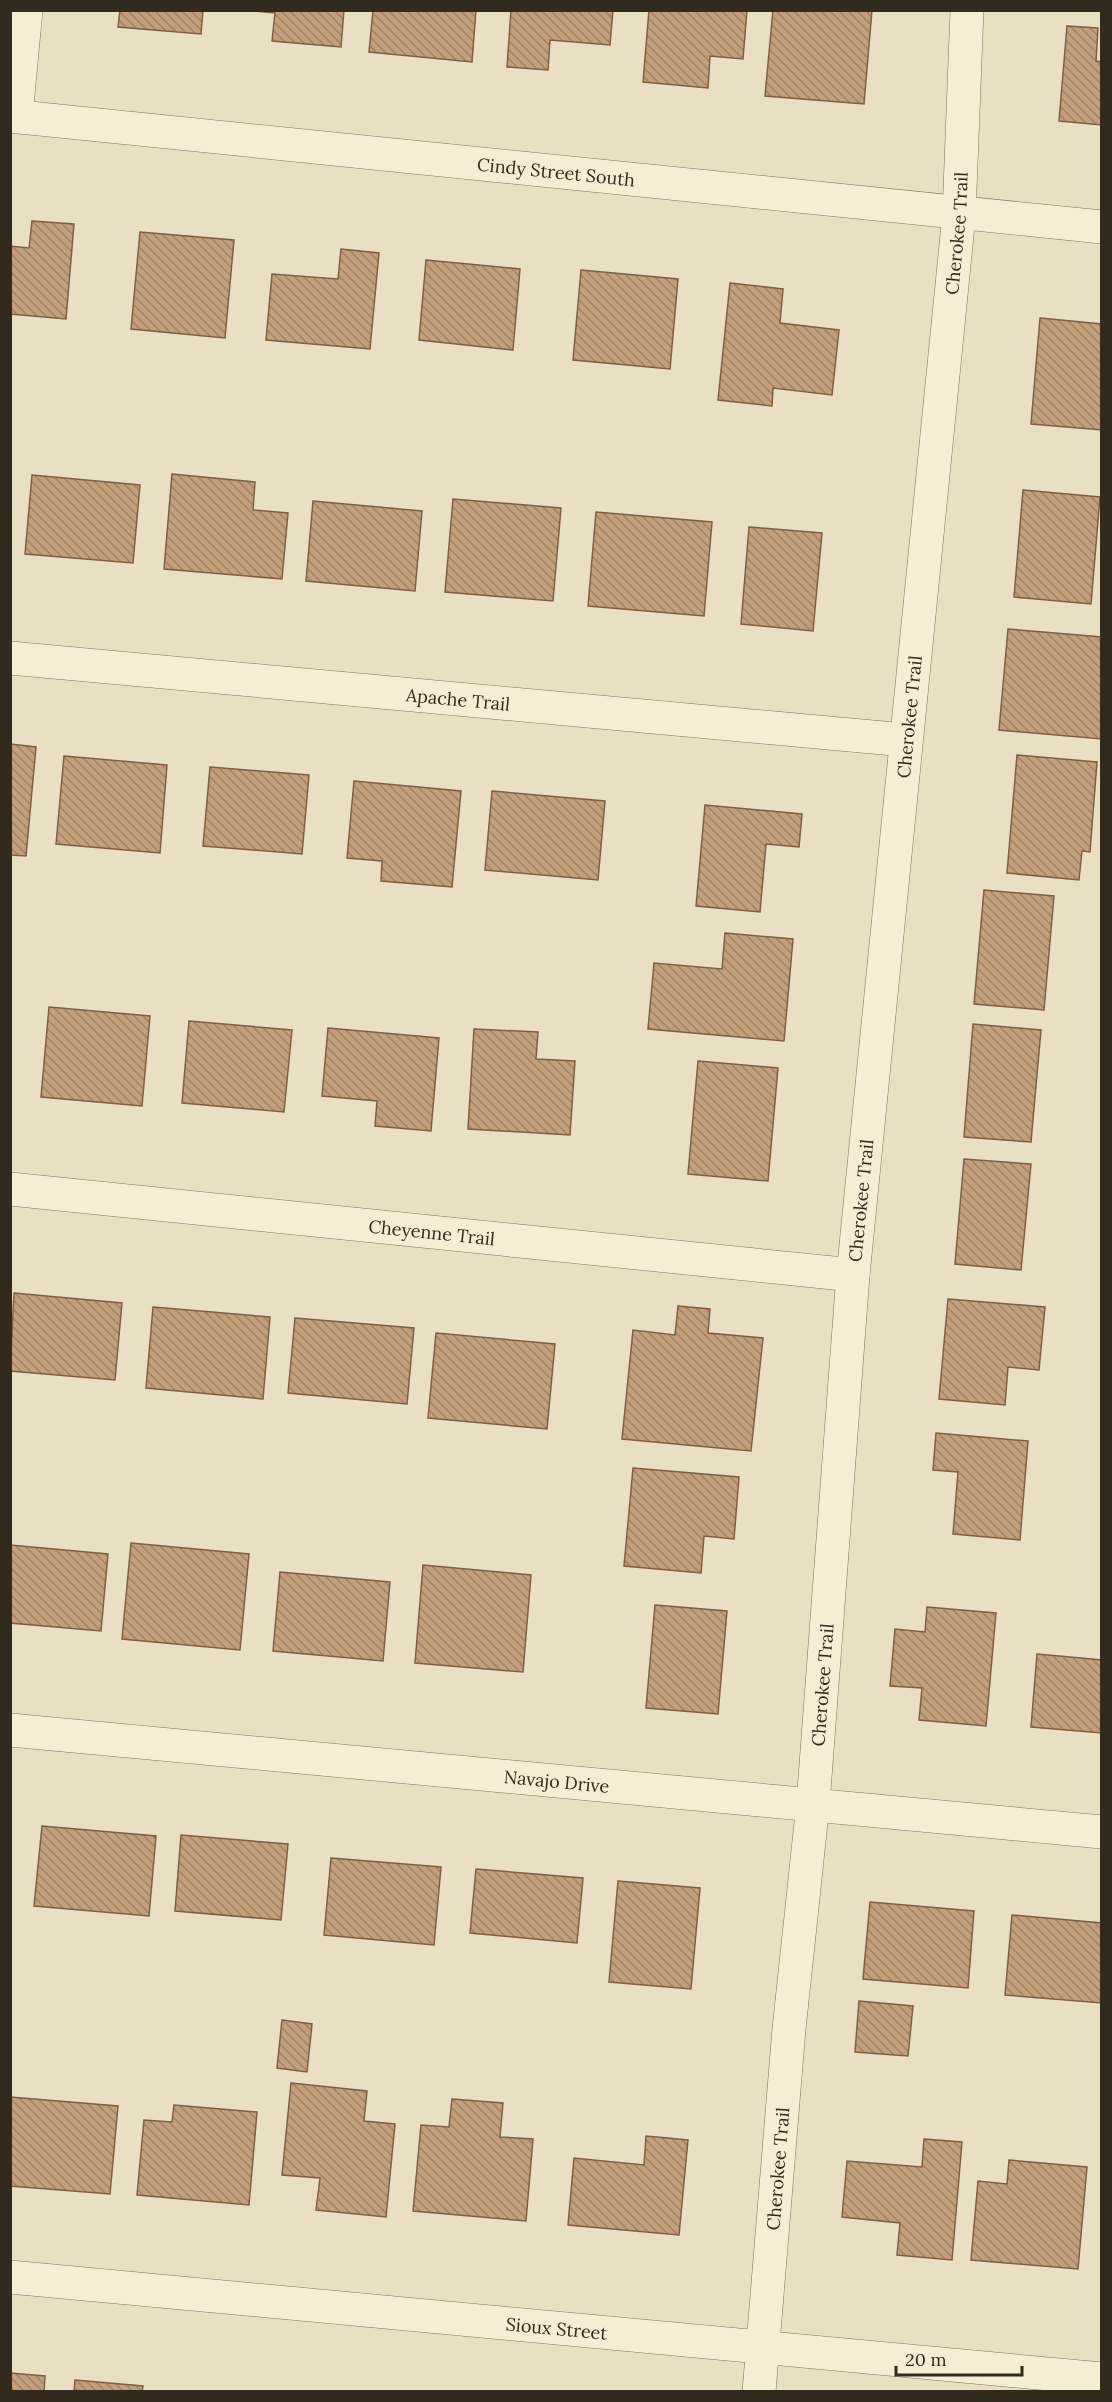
<svg xmlns="http://www.w3.org/2000/svg" width="1112" height="2402" font-family="Lora,serif">
  <style>
    .building { fill: url(#building-back-hatch); stroke: #7f5f44; stroke-width: 1.5 }
    .lines { fill: none; stroke-linecap: round; stroke-linejoin: round }
    .minor-casing { stroke: #82725b; stroke-width: 34 }
    .minor { stroke: #f5eed5; stroke-width: 33 }
    .labels { text-anchor: middle; dominant-baseline: central; stroke-width: 5; stroke-linejoin: round; paint-order: stroke }
    .street-label { font-size: 18px; fill: #332a1e; stroke: #f2ead2 }
  </style>
  <defs>
    <pattern id="building-back-hatch" width="6" height="6" patternUnits="userSpaceOnUse" patternTransform="scale(1.5)"><rect width="6" height="6" fill="#c49f7c"/><path d="M-1 5l2 2M0 0l6 6M5-1l2 2" fill="none" stroke="#a08265"/></pattern>
  </defs>
  <rect width="100%" height="100%" fill="#e9e0c3"/>
  <g class="building">
    <polygon points="120,10 203,10 201,34 118,27"/>
    <polygon points="244,10 344,10 341,47 272,41 275,13"/>
    <polygon points="373,10 476,10 472,62 369,52"/>
    <polygon points="511,10 613,10 610,45 550,40 548,70 507,67"/>
    <polygon points="649,10 747,10 743,59 710,56 708,88 643,82"/>
    <polygon points="773,10 872,10 864,104 765,96"/>
    <polygon points="1067,26 1098,28 1096,61 1102,62 1102,125 1059,121"/>
    <polygon points="32,221 74,224 66,319 10,314 10,246 29,248"/>
    <polygon points="140,232 234,240 225,338 131,329"/>
    <polygon points="341,249 379,253 370,349 266,340 272,274 338,279"/>
    <polygon points="426,260 520,269 513,350 419,340"/>
    <polygon points="581,270 678,279 670,369 573,360"/>
    <polygon points="730,283 783,289 780,323 839,330 832,395 773,388 772,406 718,400"/>
    <polygon points="1040,318 1102,324 1102,430 1031,424"/>
    <polygon points="172,474 255,482 253,510 288,513 282,579 164,569"/>
    <polygon points="32,475 140,485 133,563 25,554"/>
    <polygon points="1023,490 1100,497 1091,604 1014,597"/>
    <polygon points="453,499 561,508 553,601 445,592"/>
    <polygon points="313,501 422,511 415,591 306,581"/>
    <polygon points="596,512 712,522 704,616 588,606"/>
    <polygon points="749,527 822,533 813,631 741,624"/>
    <polygon points="1008,629 1102,637 1102,739 999,730"/>
    <polygon points="10,744 36,747 26,856 10,855"/>
    <polygon points="1017,755 1097,762 1090,852 1082,851 1079,880 1007,873"/>
    <polygon points="64,756 167,765 160,853 56,844"/>
    <polygon points="210,767 309,775 302,854 203,846"/>
    <polygon points="354,781 461,791 452,887 381,881 382,861 347,858"/>
    <polygon points="492,791 605,801 598,880 485,870"/>
    <polygon points="705,805 802,814 799,847 766,844 760,912 696,906"/>
    <polygon points="984,890 1054,896 1044,1010 974,1004"/>
    <polygon points="725,933 793,939 784,1041 648,1029 654,963 722,969"/>
    <polygon points="49,1007 150,1016 142,1106 41,1097"/>
    <polygon points="189,1021 292,1030 284,1112 182,1103"/>
    <polygon points="973,1024 1041,1030 1031,1142 964,1137"/>
    <polygon points="328,1028 439,1038 431,1131 375,1126 377,1101 322,1096"/>
    <polygon points="474,1029 538,1032 536,1059 575,1061 570,1135 468,1129"/>
    <polygon points="698,1061 778,1068 768,1181 688,1174"/>
    <polygon points="964,1159 1031,1164 1021,1270 955,1264"/>
    <polygon points="14,1293 122,1303 115,1380 10,1371"/>
    <polygon points="948,1299 1045,1307 1039,1370 1008,1367 1005,1405 939,1399"/>
    <polygon points="678,1306 710,1309 708,1333 763,1338 751,1451 622,1439 633,1330 675,1335"/>
    <polygon points="153,1307 270,1317 263,1399 146,1388"/>
    <polygon points="295,1318 414,1328 407,1404 288,1393"/>
    <polygon points="436,1333 555,1344 547,1429 428,1418"/>
    <polygon points="936,1433 1028,1441 1020,1540 953,1534 958,1472 933,1470"/>
    <polygon points="633,1468 739,1477 734,1539 704,1536 701,1573 624,1566"/>
    <polygon points="131,1543 249,1554 240,1650 122,1639"/>
    <polygon points="10,1545 108,1554 101,1631 10,1623"/>
    <polygon points="423,1565 531,1575 523,1672 415,1663"/>
    <polygon points="280,1572 390,1582 383,1661 273,1651"/>
    <polygon points="655,1605 727,1611 718,1714 646,1708"/>
    <polygon points="927,1607 996,1613 986,1726 919,1720 922,1688 890,1686 895,1629 925,1632"/>
    <polygon points="1037,1654 1102,1660 1102,1733 1031,1727"/>
    <polygon points="42,1826 156,1836 149,1916 34,1906"/>
    <polygon points="181,1835 288,1844 281,1920 175,1911"/>
    <polygon points="331,1858 441,1867 434,1945 324,1935"/>
    <polygon points="476,1869 583,1878 577,1943 470,1933"/>
    <polygon points="618,1881 700,1888 691,1989 609,1982"/>
    <polygon points="870,1902 974,1911 968,1988 863,1979"/>
    <polygon points="1012,1915 1102,1923 1102,2003 1005,1995"/>
    <polygon points="859,2001 913,2006 908,2056 855,2052"/>
    <polygon points="282,2020 312,2024 307,2072 277,2068"/>
    <polygon points="291,2083 367,2091 364,2121 395,2124 386,2217 316,2210 320,2178 282,2175"/>
    <polygon points="10,2097 118,2106 110,2194 10,2186"/>
    <polygon points="452,2099 503,2103 500,2137 533,2139 526,2221 413,2211 421,2125 449,2127"/>
    <polygon points="174,2105 257,2112 249,2205 137,2195 144,2120 172,2122"/>
    <polygon points="646,2136 688,2140 679,2235 568,2225 574,2158 644,2165"/>
    <polygon points="924,2139 962,2142 952,2260 897,2255 900,2223 842,2217 847,2161 922,2167"/>
    <polygon points="1009,2160 1087,2167 1078,2269 971,2260 978,2181 1007,2184"/>
    <polygon points="10,2373 45,2376 44,2392 10,2392"/>
    <polygon points="75,2380 143,2386 142,2392 74,2392"/>
  </g>
  <g class="lines">
    <defs>
      <g id="minor">
        <path id="s1" d="M10 116 1102 227"/>
        <polyline points="16,116 26,10"/>
        <path id="s2" d="M10 658 905 740"/>
        <path id="s3" d="M10 1189 853 1275"/>
        <path id="s4" d="M10 1730 1102 1832"/>
        <path id="s5" d="M10 2277 1102 2379"/>
        <path id="s6" d="M759 2392 789 2029 813 1804 853 1275 959 215 967 10"/>
      </g>
    </defs>
    <use href="#minor" class="minor-casing"/>
    <use href="#minor" class="minor"/>
  </g>
  <g class="labels">
    <g class="street-label">
      <text stroke="none"><textPath href="#s1" startOffset="549">Cindy Street South</textPath></text>
      <text stroke="none"><textPath href="#s6" startOffset="2168">Cherokee Trail</textPath></text>
      <text stroke="none"><textPath href="#s2" startOffset="450">Apache Trail</textPath></text>
      <text stroke="none"><textPath href="#s6" startOffset="1682">Cherokee Trail</textPath></text>
      <text stroke="none"><textPath href="#s6" startOffset="1196">Cherokee Trail</textPath></text>
      <text stroke="none"><textPath href="#s3" startOffset="424">Cheyenne Trail</textPath></text>
      <text stroke="none"><textPath href="#s6" startOffset="710">Cherokee Trail</textPath></text>
      <text stroke="none"><textPath href="#s4" startOffset="549">Navajo Drive</textPath></text>
      <text stroke="none"><textPath href="#s6" startOffset="224">Cherokee Trail</textPath></text>
      <text stroke="none"><textPath href="#s5" startOffset="549">Sioux Street</textPath></text>
    </g>
  </g>
  <rect width="1112" height="2402" fill="none" stroke="#332a1e" stroke-width="24"/>
  <path d="M896 2366v9h126v-9" fill="none" stroke="#332a1e" stroke-width="3"/>
  <text x="905" y="2366" font-size="18" fill="#332a1e" stroke="#f2ead2" stroke-width="4.5" paint-order="stroke">20 m</text>
</svg>
